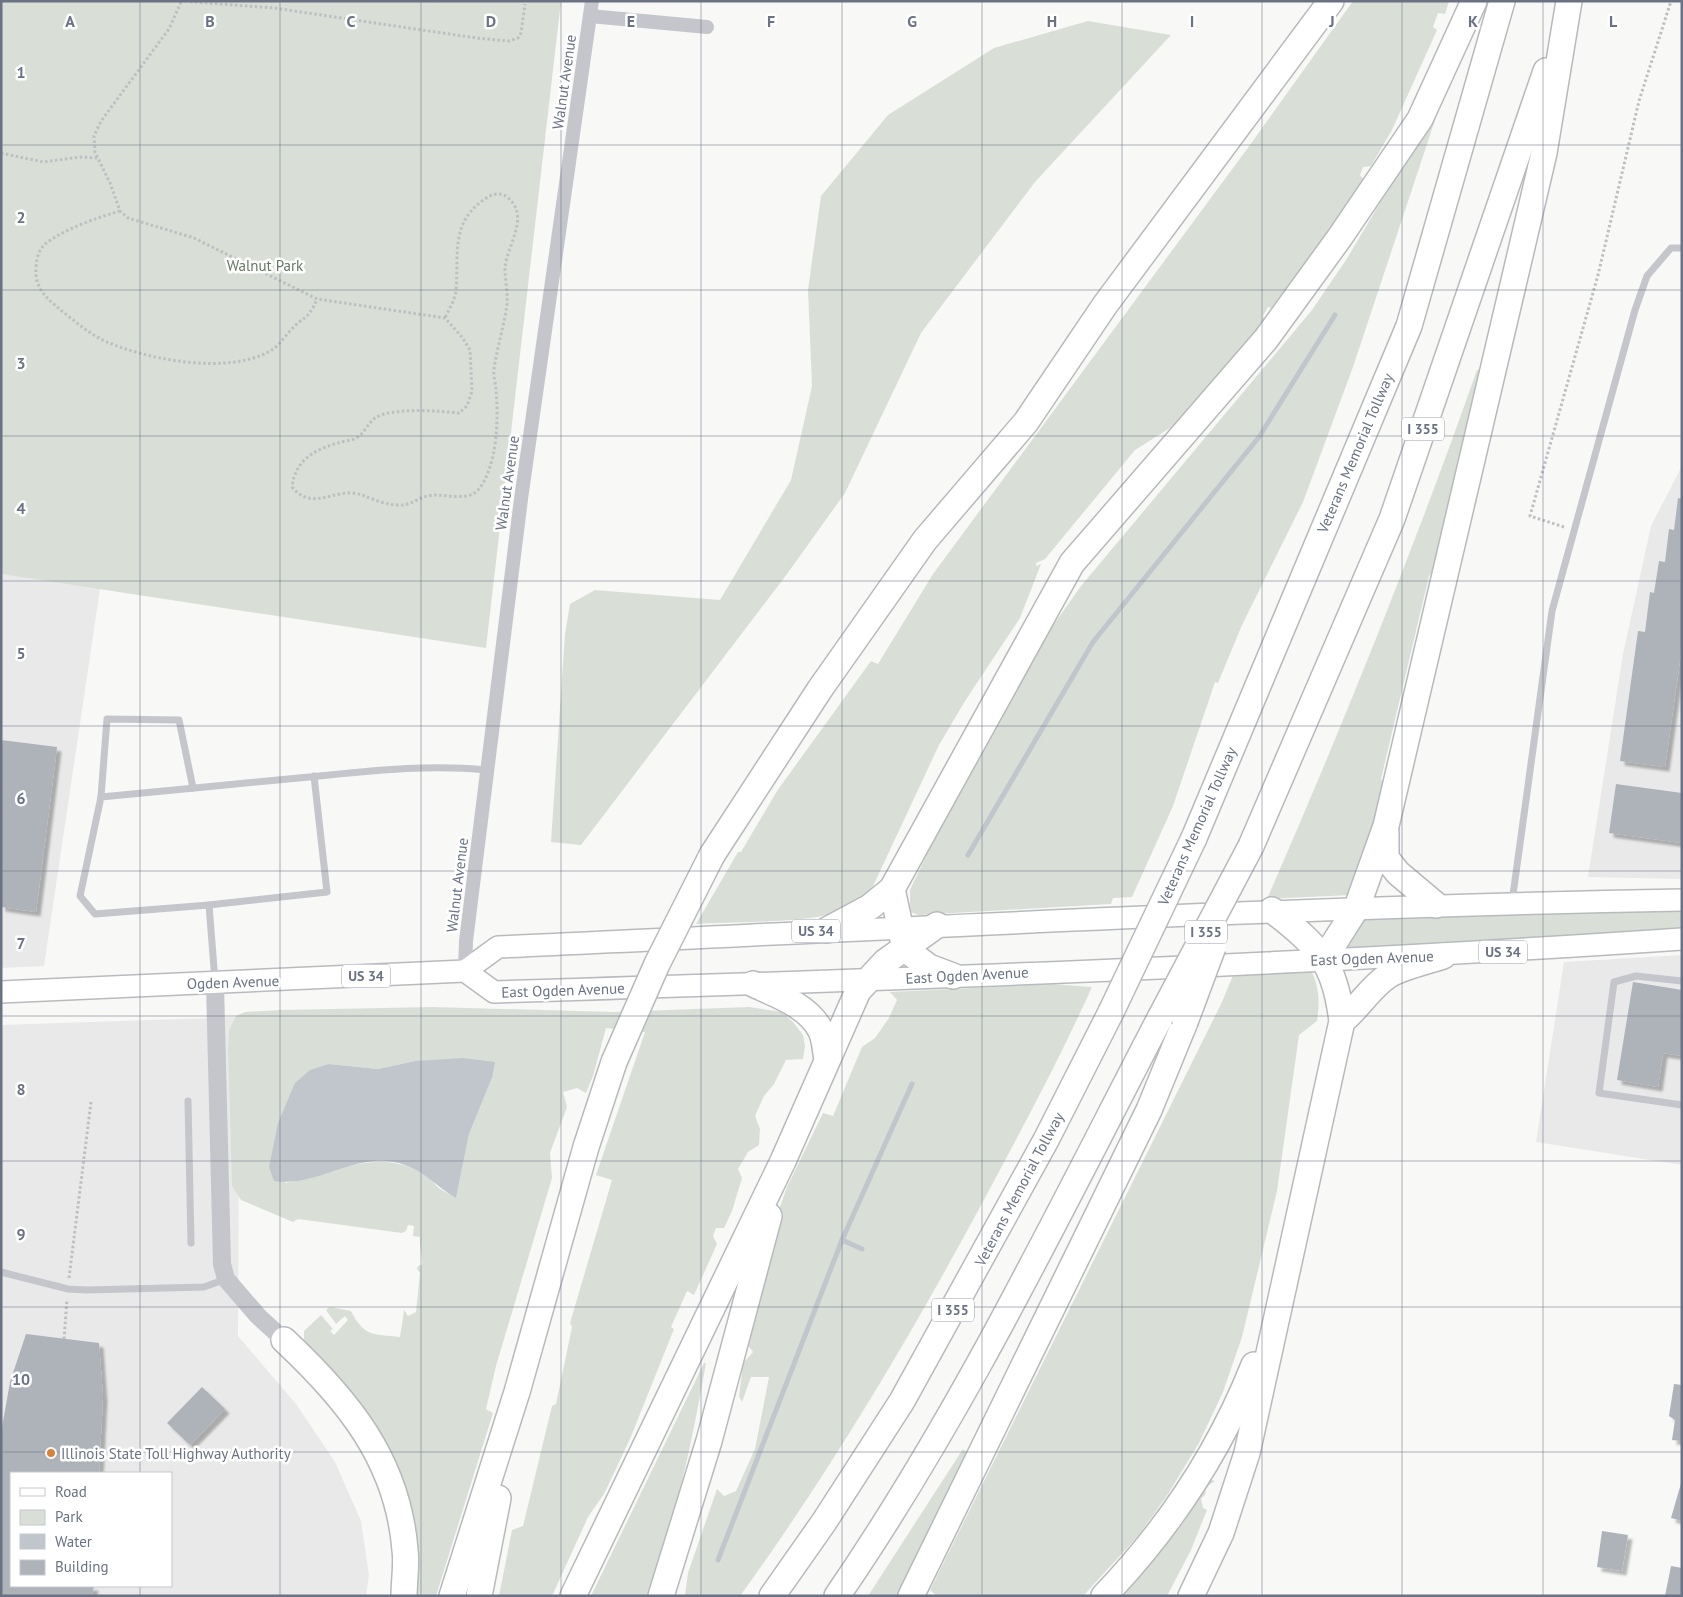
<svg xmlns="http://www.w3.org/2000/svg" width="1683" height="1597" font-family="'PT Sans',sans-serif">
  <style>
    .built { fill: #e9e9e9; fill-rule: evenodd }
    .green { fill: #d9dfd7; fill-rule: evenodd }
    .water { fill: #c1c6cd }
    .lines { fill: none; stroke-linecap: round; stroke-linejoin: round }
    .stream { stroke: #c1c6cd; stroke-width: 5 }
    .building { fill: #aeb2b9; filter: url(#shadow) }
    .primary-casing { stroke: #b8babe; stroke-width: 24 }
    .motorway-casing { stroke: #b7b9bd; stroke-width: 28 }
    .path { stroke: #bebfc2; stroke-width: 3; stroke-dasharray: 2.5 2.5; stroke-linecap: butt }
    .service { stroke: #c4c6cb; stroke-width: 7 }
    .minor { stroke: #c4c6cb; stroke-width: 14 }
    .tertiary { stroke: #c4c6cb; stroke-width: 18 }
    .primary { stroke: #fff; stroke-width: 21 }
    .motorway { stroke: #fff; stroke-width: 25 }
    .motorway-bridge-casing { stroke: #b7b9bd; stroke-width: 28; stroke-linecap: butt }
    .motorway-bridge { stroke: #fff; stroke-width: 25 }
    .grid { fill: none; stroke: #6a7284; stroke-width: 1; stroke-opacity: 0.55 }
    .poi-dot { fill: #d68339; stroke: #fff; stroke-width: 2 }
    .labels { text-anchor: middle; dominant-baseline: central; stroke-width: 5; stroke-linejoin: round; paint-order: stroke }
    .shield { fill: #fff; stroke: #979ca9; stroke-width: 1 }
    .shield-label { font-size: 14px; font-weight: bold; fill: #6a7284 }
    .street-label { font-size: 15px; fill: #6a7284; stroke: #fff }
    .park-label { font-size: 15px; fill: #647765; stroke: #fff }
    .poi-label { font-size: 15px; fill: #6a7284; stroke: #fff; text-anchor: start }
    .grid-label { font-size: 16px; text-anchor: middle; font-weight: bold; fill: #6a7284; stroke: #fff; stroke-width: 5; stroke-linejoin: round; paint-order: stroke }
  </style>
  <defs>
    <filter id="shadow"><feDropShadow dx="4.5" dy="4.5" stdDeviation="1" flood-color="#0004"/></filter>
  </defs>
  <rect width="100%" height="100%" fill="#f8f8f6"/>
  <g class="built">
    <polygon points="1682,466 1682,879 1588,877 1623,654 1651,526"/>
    <polygon points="1,574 100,589 44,966 1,968"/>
    <polygon points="1682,955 1682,1165 1536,1142 1564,962"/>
    <path d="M240 1017 238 1336 296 1404 335 1462 361 1521 369 1575 366 1596H1V1025ZM11 1473H171V1586H11Z"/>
  </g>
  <g class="green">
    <polygon points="1,1 561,1 486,648 1,574"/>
    <path d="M1353 1H1449L1445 14 1438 13 1433 27 1437 30 1392 130 1371 166 1363 167 1360 175 1364 180 1277 309 1268 307 1263 316 1266 323 1186 418 1135 450 1045 559 1036 563V566L1041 564 1020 618 965 701 939 745 874 884C871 890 867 899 861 903 828 925 738 921 696 924L738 852H741L777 791 871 661 878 664 933 574 1250 145Z"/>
    <polygon points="1088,21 1171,35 1035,182 921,333 845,493 787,574 581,845 551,842 565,634 570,604 595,590 720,600 791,480 812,386 808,290 821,196 888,115 994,48"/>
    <polygon points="1442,99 1353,367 1303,502 1242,625 1218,683 1215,682 1173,806 1132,897 1113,898 1111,904 919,915 910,912 910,890 934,839 963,781 1030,658 1081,586 1312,310 1346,260"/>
    <path d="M1483 369 1433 570 1429 576 1381 779 1383 783 1359 884 1352 895 1267 899C1343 725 1414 549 1477 370Z"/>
    <polygon points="1682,910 1682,928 1509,941 1338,948 1363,918"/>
    <path d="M1312 972C1319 987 1320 1004 1317 1021L1299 1035 1277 1191 1242 1337 1223 1392 1199 1443 1168 1494 1139 1535 1083 1596H937L930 1590 1222 1002 1234 973Z"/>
    <path d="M1051 984 1092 987C1060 1058 1023 1127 986 1196 912 1334 832 1469 740 1596H685L688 1573 717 1489 724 1496 736 1491 755 1449 769 1377H751L742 1402 739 1396 742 1372 738 1369 753 1352 742 1337 759 1267 787 1187 823 1113 833 1116 862 1047 875 1038 889 1018 897 1000 890 992Z"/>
    <path d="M433 1007 614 1012 749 1007 782 1012 793 1022 803 1035 805 1046 803 1059 786 1060 774 1084 764 1096 755 1116 760 1129 759 1145 748 1152 738 1169 742 1178 732 1211 724 1228H716L713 1236 717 1244 694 1295 687 1291 671 1327 674 1329 630 1439 604 1494 588 1517 552 1596H499L512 1530 523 1526 552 1406 556 1404 572 1327 570 1323 612 1180 596 1175 645 1032 606 1028 593 1076 586 1093 577 1088 563 1092 567 1107 550 1153 552 1178 496 1366 486 1409 493 1413 436 1596H413L410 1530 304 1345V1331L321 1315 333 1329 330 1331 334 1335 348 1320 345 1316 336 1324 326 1310 330 1307 351 1311C364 1337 373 1334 400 1337L404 1310 408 1316 416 1312 420 1273 417 1269 418 1266 422 1265C423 1255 419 1247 420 1237L413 1236 414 1226 408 1225 406 1231 402 1233 298 1219 293 1222 241 1200 232 1186 228 1048 229 1030 236 1016 245 1012 280 1010ZM415 1061 492 1078 469 1134 456 1197C450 1194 444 1192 439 1188 434 1184 431 1178 425 1175 379 1145 333 1174 285 1183L329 1064 378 1069Z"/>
    <path d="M704 1363H706C692 1441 676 1522 646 1596H591Z"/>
    <polygon points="963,1449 967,1453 897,1596 868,1596"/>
    <polygon points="1208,1479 1215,1481 1205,1488 1206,1493 1201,1499 1203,1508 1207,1510 1191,1550 1167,1596 1121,1596 1183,1523"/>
  </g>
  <path class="water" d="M463 1058 495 1062 492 1078 469 1134 456 1198C437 1187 425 1172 405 1165 359 1148 319 1188 274 1181L269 1167 278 1123 295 1083 310 1070 329 1064 378 1069 415 1061Z"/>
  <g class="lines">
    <g class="stream">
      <polyline points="968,855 1093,642 1259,437 1335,315"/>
      <polyline points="842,1240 862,1249"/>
      <polyline points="718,1560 842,1240 912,1084"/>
    </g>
  </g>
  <g class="building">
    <polygon points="1678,498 1682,499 1682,646 1665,767 1620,761 1638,631 1645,632 1650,592 1654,593 1659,561 1665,562 1669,529 1674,530"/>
    <polygon points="1,740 57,747 36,912 1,907"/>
    <polygon points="1616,784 1682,793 1682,843 1609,833"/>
    <polygon points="1633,982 1682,990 1682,1056 1663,1053 1658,1087 1617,1080"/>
    <polygon points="26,1334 99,1343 103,1397 99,1473 11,1473 11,1586 94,1586 92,1596 1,1596 1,1433 10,1382"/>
    <polygon points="1674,1384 1682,1385 1682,1441 1672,1440 1675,1420 1669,1416"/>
    <polygon points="202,1387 225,1409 190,1445 167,1423"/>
    <polygon points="1682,1480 1682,1521 1671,1518"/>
    <polygon points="1602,1531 1628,1535 1622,1571 1597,1567"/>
    <polygon points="1671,1566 1682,1568 1682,1596 1665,1596"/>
  </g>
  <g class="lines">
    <defs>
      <g id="primary">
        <path d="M465 971 498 947C893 929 1287 907 1682 900"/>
        <path d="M465 971 494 992C890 980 1286 966 1682 939"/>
        <polyline points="1,992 465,971"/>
      </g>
      <g id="motorway">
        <polyline points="1386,833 1386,858 1398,873 1436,905"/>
        <polyline points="1194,838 1409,326 1502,1"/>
        <polyline points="1251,846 1392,519 1546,71"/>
        <polyline points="712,855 820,689 925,540 1026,422 1105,305 1331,1"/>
        <polyline points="892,889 905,949 929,967 953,976"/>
        <polyline points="827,930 870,907 892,889 1072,563 1266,339 1340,237 1420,119 1474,1"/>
        <polyline points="1324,959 1357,907 1386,826 1544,153 1569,1"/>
        <path d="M753 984C777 995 809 1006 821 1031 825 1039 825 1050 827 1059"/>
        <path d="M1342 1021C1359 1008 1370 987 1389 975 1404 966 1426 962 1443 956"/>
        <path d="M284 1340C347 1399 398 1460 405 1550 407 1565 404 1581 404 1596"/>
        <polyline points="452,1596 517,1392 586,1147 614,1062"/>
        <polyline points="479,1596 498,1498"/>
        <polyline points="573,1596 783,1161 858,991 885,962 937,925"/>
        <polyline points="661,1596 709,1441 769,1216"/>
        <polyline points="772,1596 824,1522 902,1401 1046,1140 1111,1012"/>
        <path d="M837 1596C962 1414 1058 1214 1160 1018"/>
        <polyline points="911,1596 1149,1110 1185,1022"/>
        <path d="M1104 1596C1170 1527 1219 1453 1254 1365"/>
        <path d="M1191 1596 1221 1533 1247 1453 1342 1021C1334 961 1319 947 1272 910"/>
      </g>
    </defs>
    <use href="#primary" class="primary-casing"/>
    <use href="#motorway" class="motorway-casing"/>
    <g class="path">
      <polyline points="180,1 274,8 476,38 509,41 518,38 521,33 525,4"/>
      <polyline points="433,1 435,1"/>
      <path d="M181 2 169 29 101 121 94 136 95 152 110 183 120 211 128 218 194 238 317 299 445 318 462 337 470 350 472 391 467 406 459 413C439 411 392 407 375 418 368 423 364 434 356 438 351 441 343 441 338 443 313 450 295 461 292 487 314 513 334 486 362 495 373 499 386 505 398 505 410 506 416 499 427 496 441 492 466 503 478 490 497 468 499 418 496 391 496 384 493 376 494 369 497 348 504 326 507 305 508 293 505 280 505 268 507 245 531 216 507 197 496 189 486 198 477 205 451 228 459 259 456 290 455 300 449 309 445 318"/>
      <polyline points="1,153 43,162 80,157 97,158"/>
      <path d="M120 211C99 217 61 230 44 245 38 251 36 261 36 270 35 290 49 300 63 312 77 323 91 335 107 342 149 360 228 375 270 351 279 346 284 337 291 330 304 315 307 322 317 299"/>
      <polyline points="1564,527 1530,516 1598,275 1639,101 1671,1"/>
      <polyline points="69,1278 91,1102"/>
      <polyline points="64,1339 67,1299"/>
    </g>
    <g class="service">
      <path d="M314 776 327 892 209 905 95 914 80 896 101 797C170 790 240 784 309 777 370 771 426 764 487 770"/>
      <polyline points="101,797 107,719 179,720 193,788"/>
      <polyline points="1512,902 1552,611 1635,310 1647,276 1671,248 1682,248"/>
      <polyline points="209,905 215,981"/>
      <polyline points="1682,981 1636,976 1614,982 1599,1093 1682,1105"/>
      <polyline points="188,1101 191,1243"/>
      <polyline points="1,1272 68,1289 87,1290 204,1287 226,1279"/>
    </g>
    <g class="minor">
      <polyline points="590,16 707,27"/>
      <polyline points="465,971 466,941 521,499 592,1"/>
    </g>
    <polyline class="tertiary" points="215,984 222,1264 226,1279 258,1316 284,1340"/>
    <use href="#primary" class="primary"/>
    <use href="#motorway" class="motorway"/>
    <defs>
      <g id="motorway-bridge">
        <polyline points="1111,1012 1194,838"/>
        <polyline points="1160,1018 1251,846"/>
        <polyline points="1185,1022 1213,947"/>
        <polyline points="614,1062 657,964 712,855"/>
      </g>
    </defs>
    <use href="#motorway-bridge" class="motorway-bridge-casing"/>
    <use href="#motorway-bridge" class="motorway-bridge"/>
  </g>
  <path class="grid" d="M140 1V1473M280 1V1596M421 1V1596M561 1V1596M701 1V1596M842 1V1596M982 1V1596M1122 1V1596M1262 1V1596M1402 1V1596M1543 1V1596M1 145H1682M1 290H1682M1 436H1682M1 581H1682M1 726H1682M1 871H1682M1 1016H1682M1 1161H1682M1 1307H1682M1 1452H1682M140 1586V1596"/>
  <circle class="poi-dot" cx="51" cy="1453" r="5"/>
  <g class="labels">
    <g class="shield">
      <rect x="1402" y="417.5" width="42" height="23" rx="4"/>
      <rect x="792" y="919.5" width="48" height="23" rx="4"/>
      <rect x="1185" y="920.5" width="42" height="23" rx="4"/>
      <rect x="1479" y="940.5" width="48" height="23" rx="4"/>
      <rect x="342" y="964.5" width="48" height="23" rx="4"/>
      <rect x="932" y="1298.5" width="42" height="23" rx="4"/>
    </g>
    <g class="shield-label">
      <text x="1423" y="429">I 355</text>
      <text x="816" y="931">US 34</text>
      <text x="1206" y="932">I 355</text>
      <text x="1503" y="952">US 34</text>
      <text x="366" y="976">US 34</text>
      <text x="953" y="1310">I 355</text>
    </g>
    <g class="street-label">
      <text transform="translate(564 82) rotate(-82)">Walnut Avenue</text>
      <text transform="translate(1355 453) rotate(-67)">Veterans Memorial Tollway</text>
      <text transform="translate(507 483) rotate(-82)">Walnut Avenue</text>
      <text transform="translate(1197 826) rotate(-66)">Veterans Memorial Tollway</text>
      <text transform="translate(457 885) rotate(-83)">Walnut Avenue</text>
      <text transform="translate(1372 958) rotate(-2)">East Ogden Avenue</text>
      <text transform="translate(967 975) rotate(-3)">East Ogden Avenue</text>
      <text transform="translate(233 982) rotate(-2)">Ogden Avenue</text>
      <text transform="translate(563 990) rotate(-2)">East Ogden Avenue</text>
      <text transform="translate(1019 1189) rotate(-62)">Veterans Memorial Tollway</text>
    </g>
    <g class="park-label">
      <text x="265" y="265">Walnut Park</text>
    </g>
    <g class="poi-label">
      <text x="61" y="1453">Illinois State Toll Highway Authority</text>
    </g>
  </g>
  <g class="grid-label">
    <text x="70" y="27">A</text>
    <text x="210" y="27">B</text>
    <text x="351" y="27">C</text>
    <text x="491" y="27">D</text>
    <text x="631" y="27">E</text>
    <text x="771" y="27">F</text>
    <text x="912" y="27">G</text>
    <text x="1052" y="27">H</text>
    <text x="1192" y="27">I</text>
    <text x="1332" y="27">J</text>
    <text x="1473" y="27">K</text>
    <text x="1613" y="27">L</text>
    <text x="21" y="78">1</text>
    <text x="21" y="223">2</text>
    <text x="21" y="369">3</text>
    <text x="21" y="514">4</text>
    <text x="21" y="659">5</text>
    <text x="21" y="804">6</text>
    <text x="21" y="949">7</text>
    <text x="21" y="1095">8</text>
    <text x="21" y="1240">9</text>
    <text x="21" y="1385">10</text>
  </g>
  <rect width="1683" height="1597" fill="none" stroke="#6a7284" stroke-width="5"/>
  <rect x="10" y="1472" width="162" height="115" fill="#ffffff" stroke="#c3c7ce"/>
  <rect x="20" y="1488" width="25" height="8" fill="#ffffff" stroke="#c3c7ce"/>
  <text x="55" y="1497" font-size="15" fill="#6a7284">Road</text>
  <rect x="20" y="1510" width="25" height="15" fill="#d9dfd7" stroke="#c3c7ce"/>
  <text x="55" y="1522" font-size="15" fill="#6a7284">Park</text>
  <rect x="20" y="1534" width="25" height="15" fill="#c1c6cd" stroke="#c3c7ce"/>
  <text x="55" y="1547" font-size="15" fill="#6a7284">Water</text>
  <rect x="20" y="1560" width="25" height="15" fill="#aeb2b9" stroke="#c3c7ce"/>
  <text x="55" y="1572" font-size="15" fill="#6a7284">Building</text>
</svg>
